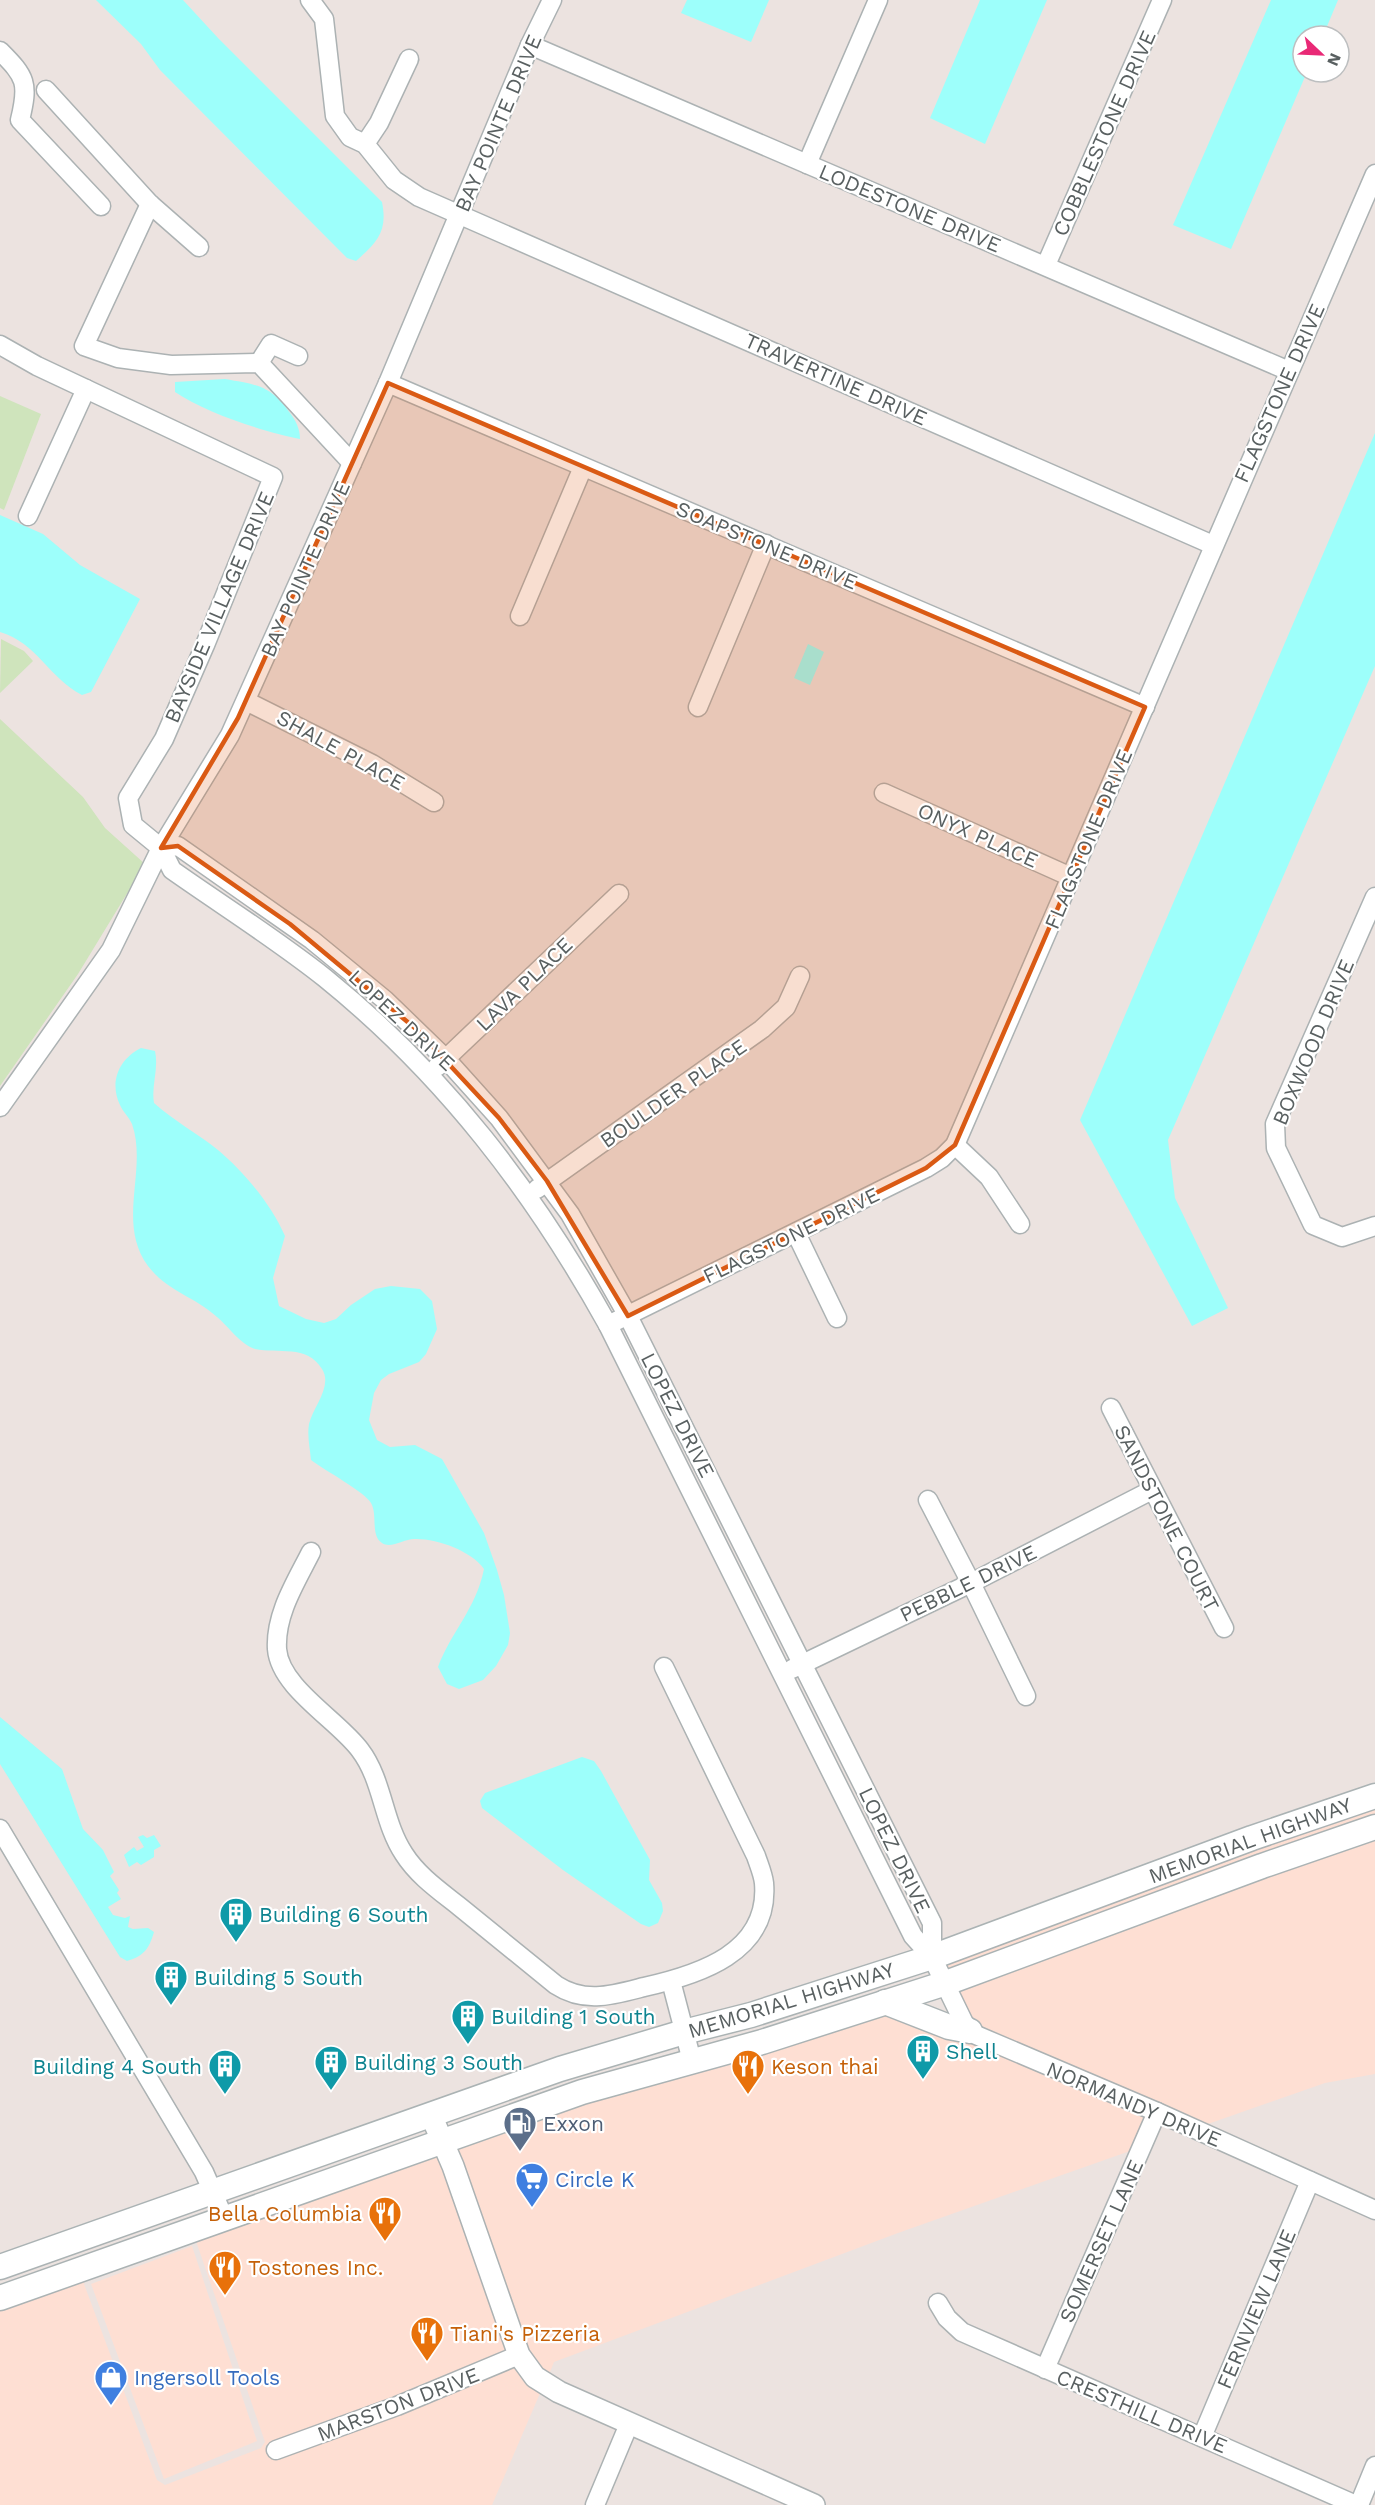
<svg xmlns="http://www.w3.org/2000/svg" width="1375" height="2505" font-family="'Work Sans',sans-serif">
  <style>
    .commercial { fill: #fedfd3; fill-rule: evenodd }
    .green { fill: #cfe4bc }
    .water { fill: #9dfffb }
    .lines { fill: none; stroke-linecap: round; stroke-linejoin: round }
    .minor-casing { stroke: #acb2b3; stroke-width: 21 }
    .tertiary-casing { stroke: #acb2b3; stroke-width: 24 }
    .secondary-casing { stroke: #abb3b4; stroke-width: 27 }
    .minor { stroke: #fff; stroke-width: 18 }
    .tertiary { stroke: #fff; stroke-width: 21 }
    .secondary { stroke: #fff; stroke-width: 24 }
    .marked { fill: #da5a14; fill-opacity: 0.2; stroke: #da5a14; stroke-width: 4.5; stroke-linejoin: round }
    .labels { text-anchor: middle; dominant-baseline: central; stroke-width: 4.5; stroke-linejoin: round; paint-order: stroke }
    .street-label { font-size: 21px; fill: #596061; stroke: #fff }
    .culture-label { font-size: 21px; fill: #0d838f; stroke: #fff; text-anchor: start }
    .food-label { font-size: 21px; fill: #c56008; stroke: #fff; text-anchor: start }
    .service-label { font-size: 21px; fill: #4e5e75; stroke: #fff; text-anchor: start }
    .shop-label { font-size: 21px; fill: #366cbe; stroke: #fff; text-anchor: start }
  </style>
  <rect width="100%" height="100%" fill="#ece3e0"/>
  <g class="commercial">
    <polygon points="1375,1804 1375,1819 950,1973 943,1962"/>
    <polygon points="1375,1836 1375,2074 1325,2083 1205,2125 980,2028 972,2020 957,1988"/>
    <polygon points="885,2011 969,2040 1146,2116 1130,2151 898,2233 554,2362 548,2377 527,2352 453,2146 586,2100"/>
    <path d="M438 2151 509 2351 393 2398 265 2446 273 2460 401 2413 516 2365 541 2391 492 2505H0V2306ZM196 2241 265 2442 261 2448 165 2485 157 2480 84 2284 85 2280Z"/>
    <polygon points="192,2246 257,2441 164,2479 91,2284"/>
  </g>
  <g class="green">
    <polygon points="0,396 41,414 4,510 0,508"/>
    <polygon points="1,639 24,651 33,661 0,693"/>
    <polygon points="0,719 83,797 105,828 145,864 78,974 0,1086"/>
  </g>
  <g class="water">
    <path d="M96 0H183L218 38 382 202C388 232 377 242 356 261L347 258 160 70 141 44Z"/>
    <polygon points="687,0 769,0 751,42 681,13"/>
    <polygon points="980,0 1047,0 985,144 930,118"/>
    <polygon points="1271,0 1338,0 1323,36 1303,36 1303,72 1307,72 1231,249 1173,225"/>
    <path d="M225 379C258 385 270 385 290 413 296 421 300 429 300 439 264 432 206 413 175 392V382Z"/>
    <polygon points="1375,433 1375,666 1168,1140 1175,1198 1228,1308 1192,1326 1080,1120"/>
    <path d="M0 515 43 534 80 565 140 599 91 692 82 695C50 679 36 642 0 632Z"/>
    <polygon points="808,644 824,652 810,685 794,678"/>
    <path d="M141 1048 155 1051C159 1069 151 1086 154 1103 174 1121 197 1133 218 1150 244 1172 271 1204 285 1236L273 1278 279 1306 306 1319 324 1323 336 1319 351 1305 375 1289 391 1286 420 1289 432 1301 437 1329 426 1354 419 1362 389 1374 381 1380 374 1393 369 1420 377 1440 390 1447 415 1445 442 1459 484 1533 497 1570 504 1595 510 1633 508 1645 496 1666 483 1680 459 1689 447 1684 438 1667C451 1632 476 1609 484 1569 472 1551 436 1538 414 1539 404 1539 391 1549 382 1543 370 1535 378 1515 371 1503 365 1492 324 1470 311 1460 310 1448 307 1436 309 1424 313 1407 333 1386 322 1369 307 1344 278 1354 255 1349 241 1345 228 1326 217 1317 194 1296 168 1292 148 1266 116 1222 148 1170 132 1124 129 1117 123 1112 120 1105 109 1082 119 1059 141 1048Z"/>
    <path d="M0 1717 62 1769 83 1829 103 1850 114 1872 110 1876 119 1890 117 1893 121 1899 108 1907 113 1915 125 1918 130 1916 128 1927 133 1929 148 1928 154 1932C149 1949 144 1956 127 1961L120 1957 0 1764Z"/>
    <polygon points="582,1757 594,1761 601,1771 650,1860 649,1880 662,1903 663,1911 658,1923 649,1927 641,1924 563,1870 482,1808 480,1801 485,1793"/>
    <polygon points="143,1835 147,1838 154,1835 161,1846 154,1850 154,1857 141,1865 137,1862 129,1867 124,1855 134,1847 137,1851 144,1847 138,1837"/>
  </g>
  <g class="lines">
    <defs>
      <g id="minor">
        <polyline points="310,0 324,19 335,116 350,137 365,144 394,180 419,197 1213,545"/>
        <polyline points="530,45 1289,371"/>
        <path d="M0 51C26 77 29 83 20 120L101 206"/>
        <polyline points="46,90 150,204 199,247"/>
        <polyline points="365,144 379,123 409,59"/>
        <polyline points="807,164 878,0"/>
        <polyline points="150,204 84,346 118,358 171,365 259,363 352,463"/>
        <polyline points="1046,265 1162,0"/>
        <path d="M0 345 37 366 273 477 205 645 164 739 128 798 133 825 161 848 172 870C223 906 276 939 325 978 445 1075 534 1192 608 1325L913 1936 932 1957 964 2023 976 2035 1157 2112 1375 2210"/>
        <polyline points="259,363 271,344 298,356"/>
        <polyline points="388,383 1145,707"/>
        <polyline points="28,516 86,389"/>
        <polyline points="520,616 583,467"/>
        <polyline points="246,701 372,764 434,802"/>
        <polyline points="698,707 766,544"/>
        <polyline points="884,793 1071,877"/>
        <polyline points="161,848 178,846 312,940 385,1000 446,1059 499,1118 570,1214 628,1316 932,1923 932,1957"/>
        <polyline points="1375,897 1275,1124 1276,1148 1313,1225 1342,1237 1375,1226"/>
        <polyline points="437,1067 619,894"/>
        <polyline points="0,1107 111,950 161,848 230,735 388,383 530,45 552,0"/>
        <polyline points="955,1145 989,1177 1020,1224"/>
        <polyline points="537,1189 762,1029 786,1007 800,976"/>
        <polyline points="796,1233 837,1318"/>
        <polyline points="608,1325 926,1168 942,1158 955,1145 1375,174"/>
        <polyline points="1111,1408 1224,1628"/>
        <polyline points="928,1500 971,1583 1026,1696"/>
        <path d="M311 1552C296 1582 275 1614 277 1649 280 1688 338 1720 360 1750 383 1780 383 1823 404 1854 418 1876 440 1891 460 1907 492 1933 524 1959 556 1985 585 2004 613 1995 644 1987 698 1975 770 1953 764 1883 763 1874 759 1865 756 1856L664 1667"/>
        <polyline points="792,1669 971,1583 1152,1490"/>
        <polyline points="0,1829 204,2172 224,2218"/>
        <polyline points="671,1981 692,2061"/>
        <polyline points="938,2303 947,2318 962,2332 1356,2505"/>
        <polyline points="1045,2369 1157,2112"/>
        <polyline points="1202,2437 1310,2181"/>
        <polyline points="276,2450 397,2406 519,2355"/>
        <polyline points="595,2505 629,2424"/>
        <polyline points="1359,2505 1375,2466"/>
      </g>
      <polyline id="tertiary" points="431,2115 453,2166 519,2355 535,2377 559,2392 814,2505"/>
      <g id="secondary">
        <polyline points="885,2002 949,2027 970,2031"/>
        <polyline points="0,2267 560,2069 684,2032 751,2015 932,1957 1252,1838 1375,1796"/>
        <polyline points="0,2298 582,2092 762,2042 946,1983 1262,1866 1375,1827"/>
      </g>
    </defs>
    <use href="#minor" class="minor-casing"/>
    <use href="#tertiary" class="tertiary-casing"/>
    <use href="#secondary" class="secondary-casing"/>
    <use href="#minor" class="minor"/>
    <use href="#tertiary" class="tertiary"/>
    <use href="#secondary" class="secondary"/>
  </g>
  <path class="marked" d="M388 383 1145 707 955 1145 926 1168 628 1316 547 1181 499 1118 416 1029 290 924 178 846 161 848 238 718Z"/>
  <defs>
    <symbol id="building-pin" viewBox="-11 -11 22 30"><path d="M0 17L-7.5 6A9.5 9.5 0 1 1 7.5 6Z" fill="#0f9aa8" stroke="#fff"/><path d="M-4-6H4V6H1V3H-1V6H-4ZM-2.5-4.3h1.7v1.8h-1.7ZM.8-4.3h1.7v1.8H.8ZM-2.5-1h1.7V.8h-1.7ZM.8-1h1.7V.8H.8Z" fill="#fff"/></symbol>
    <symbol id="restaurant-pin" viewBox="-11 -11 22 30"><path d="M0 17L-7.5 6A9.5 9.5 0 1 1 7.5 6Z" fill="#e8710a" stroke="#fff"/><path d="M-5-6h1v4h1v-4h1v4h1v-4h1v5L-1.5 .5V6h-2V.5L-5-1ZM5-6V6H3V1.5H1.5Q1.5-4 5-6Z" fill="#fff"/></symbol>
    <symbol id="fuel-pin" viewBox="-11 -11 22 30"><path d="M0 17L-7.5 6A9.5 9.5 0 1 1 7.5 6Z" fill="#5c6f8a" stroke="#fff"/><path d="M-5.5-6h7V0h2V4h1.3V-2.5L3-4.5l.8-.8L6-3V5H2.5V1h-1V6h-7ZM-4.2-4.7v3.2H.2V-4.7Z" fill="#fff"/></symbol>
    <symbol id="supermarket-pin" viewBox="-11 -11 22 30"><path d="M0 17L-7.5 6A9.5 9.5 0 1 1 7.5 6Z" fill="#3f7fe0" stroke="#fff"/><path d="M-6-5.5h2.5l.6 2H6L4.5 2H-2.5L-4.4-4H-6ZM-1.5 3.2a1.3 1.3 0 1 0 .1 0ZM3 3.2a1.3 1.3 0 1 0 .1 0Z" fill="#fff"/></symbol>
    <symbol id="shop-pin" viewBox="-11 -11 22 30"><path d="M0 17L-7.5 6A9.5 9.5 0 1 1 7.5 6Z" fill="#3f7fe0" stroke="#fff"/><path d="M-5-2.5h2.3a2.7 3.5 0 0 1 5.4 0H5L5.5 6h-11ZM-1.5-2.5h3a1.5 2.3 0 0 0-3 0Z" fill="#fff"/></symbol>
  </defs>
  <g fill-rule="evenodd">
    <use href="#building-pin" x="217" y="1895" width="38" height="52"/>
    <use href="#building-pin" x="152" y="1958" width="38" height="52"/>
    <use href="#building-pin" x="449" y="1997" width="38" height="52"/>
    <use href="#building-pin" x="904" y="2032" width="38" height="52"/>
    <use href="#building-pin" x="312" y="2043" width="38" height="52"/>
    <use href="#building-pin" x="206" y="2047" width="38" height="52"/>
    <use href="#restaurant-pin" x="729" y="2047" width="38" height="52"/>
    <use href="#fuel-pin" x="501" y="2104" width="38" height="52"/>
    <use href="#supermarket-pin" x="513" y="2160" width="38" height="52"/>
    <use href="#restaurant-pin" x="366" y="2194" width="38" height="52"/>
    <use href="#restaurant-pin" x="206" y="2248" width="38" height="52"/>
    <use href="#restaurant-pin" x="408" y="2314" width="38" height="52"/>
    <use href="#shop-pin" x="92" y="2358" width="38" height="52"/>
  </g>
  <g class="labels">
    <g class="street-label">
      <text transform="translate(498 123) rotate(-67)">BAY POINTE DRIVE</text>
      <text transform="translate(1104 133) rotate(-66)">COBBLESTONE DRIVE</text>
      <text transform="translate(910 208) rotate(23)">LODESTONE DRIVE</text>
      <text transform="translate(836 379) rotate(24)">TRAVERTINE DRIVE</text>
      <text transform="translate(1279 393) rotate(-66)">FLAGSTONE DRIVE</text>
      <text transform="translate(767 545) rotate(23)">SOAPSTONE DRIVE</text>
      <text transform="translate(305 569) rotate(-66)">BAY POINTE DRIVE</text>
      <text transform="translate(219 607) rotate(-67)">BAYSIDE VILLAGE DRIVE</text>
      <text transform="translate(341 750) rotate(29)">SHALE PLACE</text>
      <text transform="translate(978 835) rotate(24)">ONYX PLACE</text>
      <text transform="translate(1088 839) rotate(-67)">FLAGSTONE DRIVE</text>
      <text transform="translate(524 984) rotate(-44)">LAVA PLACE</text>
      <text transform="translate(402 1020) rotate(43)">LOPEZ DRIVE</text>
      <text transform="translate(1313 1042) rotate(-67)">BOXWOOD DRIVE</text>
      <text transform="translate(673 1093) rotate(-35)">BOULDER PLACE</text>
      <text transform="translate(791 1235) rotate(-26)">FLAGSTONE DRIVE</text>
      <text transform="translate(678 1415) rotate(63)">LOPEZ DRIVE</text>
      <text transform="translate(1167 1518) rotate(63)">SANDSTONE COURT</text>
      <text transform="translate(968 1583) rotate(-26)">PEBBLE DRIVE</text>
      <text transform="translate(1250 1840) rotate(-20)">MEMORIAL HIGHWAY</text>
      <text transform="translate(895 1850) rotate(64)">LOPEZ DRIVE</text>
      <text transform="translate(791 2000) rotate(-17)">MEMORIAL HIGHWAY</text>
      <text transform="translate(1134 2104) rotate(23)">NORMANDY DRIVE</text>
      <text transform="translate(1101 2241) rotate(-66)">SOMERSET LANE</text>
      <text transform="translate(1256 2309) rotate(-67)">FERNVIEW LANE</text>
      <text transform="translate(398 2404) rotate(-21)">MARSTON DRIVE</text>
      <text transform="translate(1142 2411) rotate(23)">CRESTHILL DRIVE</text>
    </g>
    <g class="culture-label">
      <text x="259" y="1914">Building 6 South</text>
      <text x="194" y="1977">Building 5 South</text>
      <text x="491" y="2016">Building 1 South</text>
      <text x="946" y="2051">Shell</text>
      <text x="354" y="2062">Building 3 South</text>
      <text x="202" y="2066" text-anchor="end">Building 4 South</text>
    </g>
    <g class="food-label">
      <text x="771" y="2066">Keson thai</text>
      <text x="362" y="2213" text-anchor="end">Bella Columbia</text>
      <text x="248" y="2267">Tostones Inc.</text>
      <text x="450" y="2333">Tiani's Pizzeria</text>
    </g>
    <g class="service-label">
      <text x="543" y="2123">Exxon</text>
    </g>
    <g class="shop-label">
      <text x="555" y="2179">Circle K</text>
      <text x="134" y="2377">Ingersoll Tools</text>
    </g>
  </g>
  <g transform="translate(1321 54) rotate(113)"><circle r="28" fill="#ffffff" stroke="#bdbfc0" stroke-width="1.5"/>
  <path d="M0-4.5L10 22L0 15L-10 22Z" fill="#e92976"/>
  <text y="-9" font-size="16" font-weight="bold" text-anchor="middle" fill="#596061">N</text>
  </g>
</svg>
